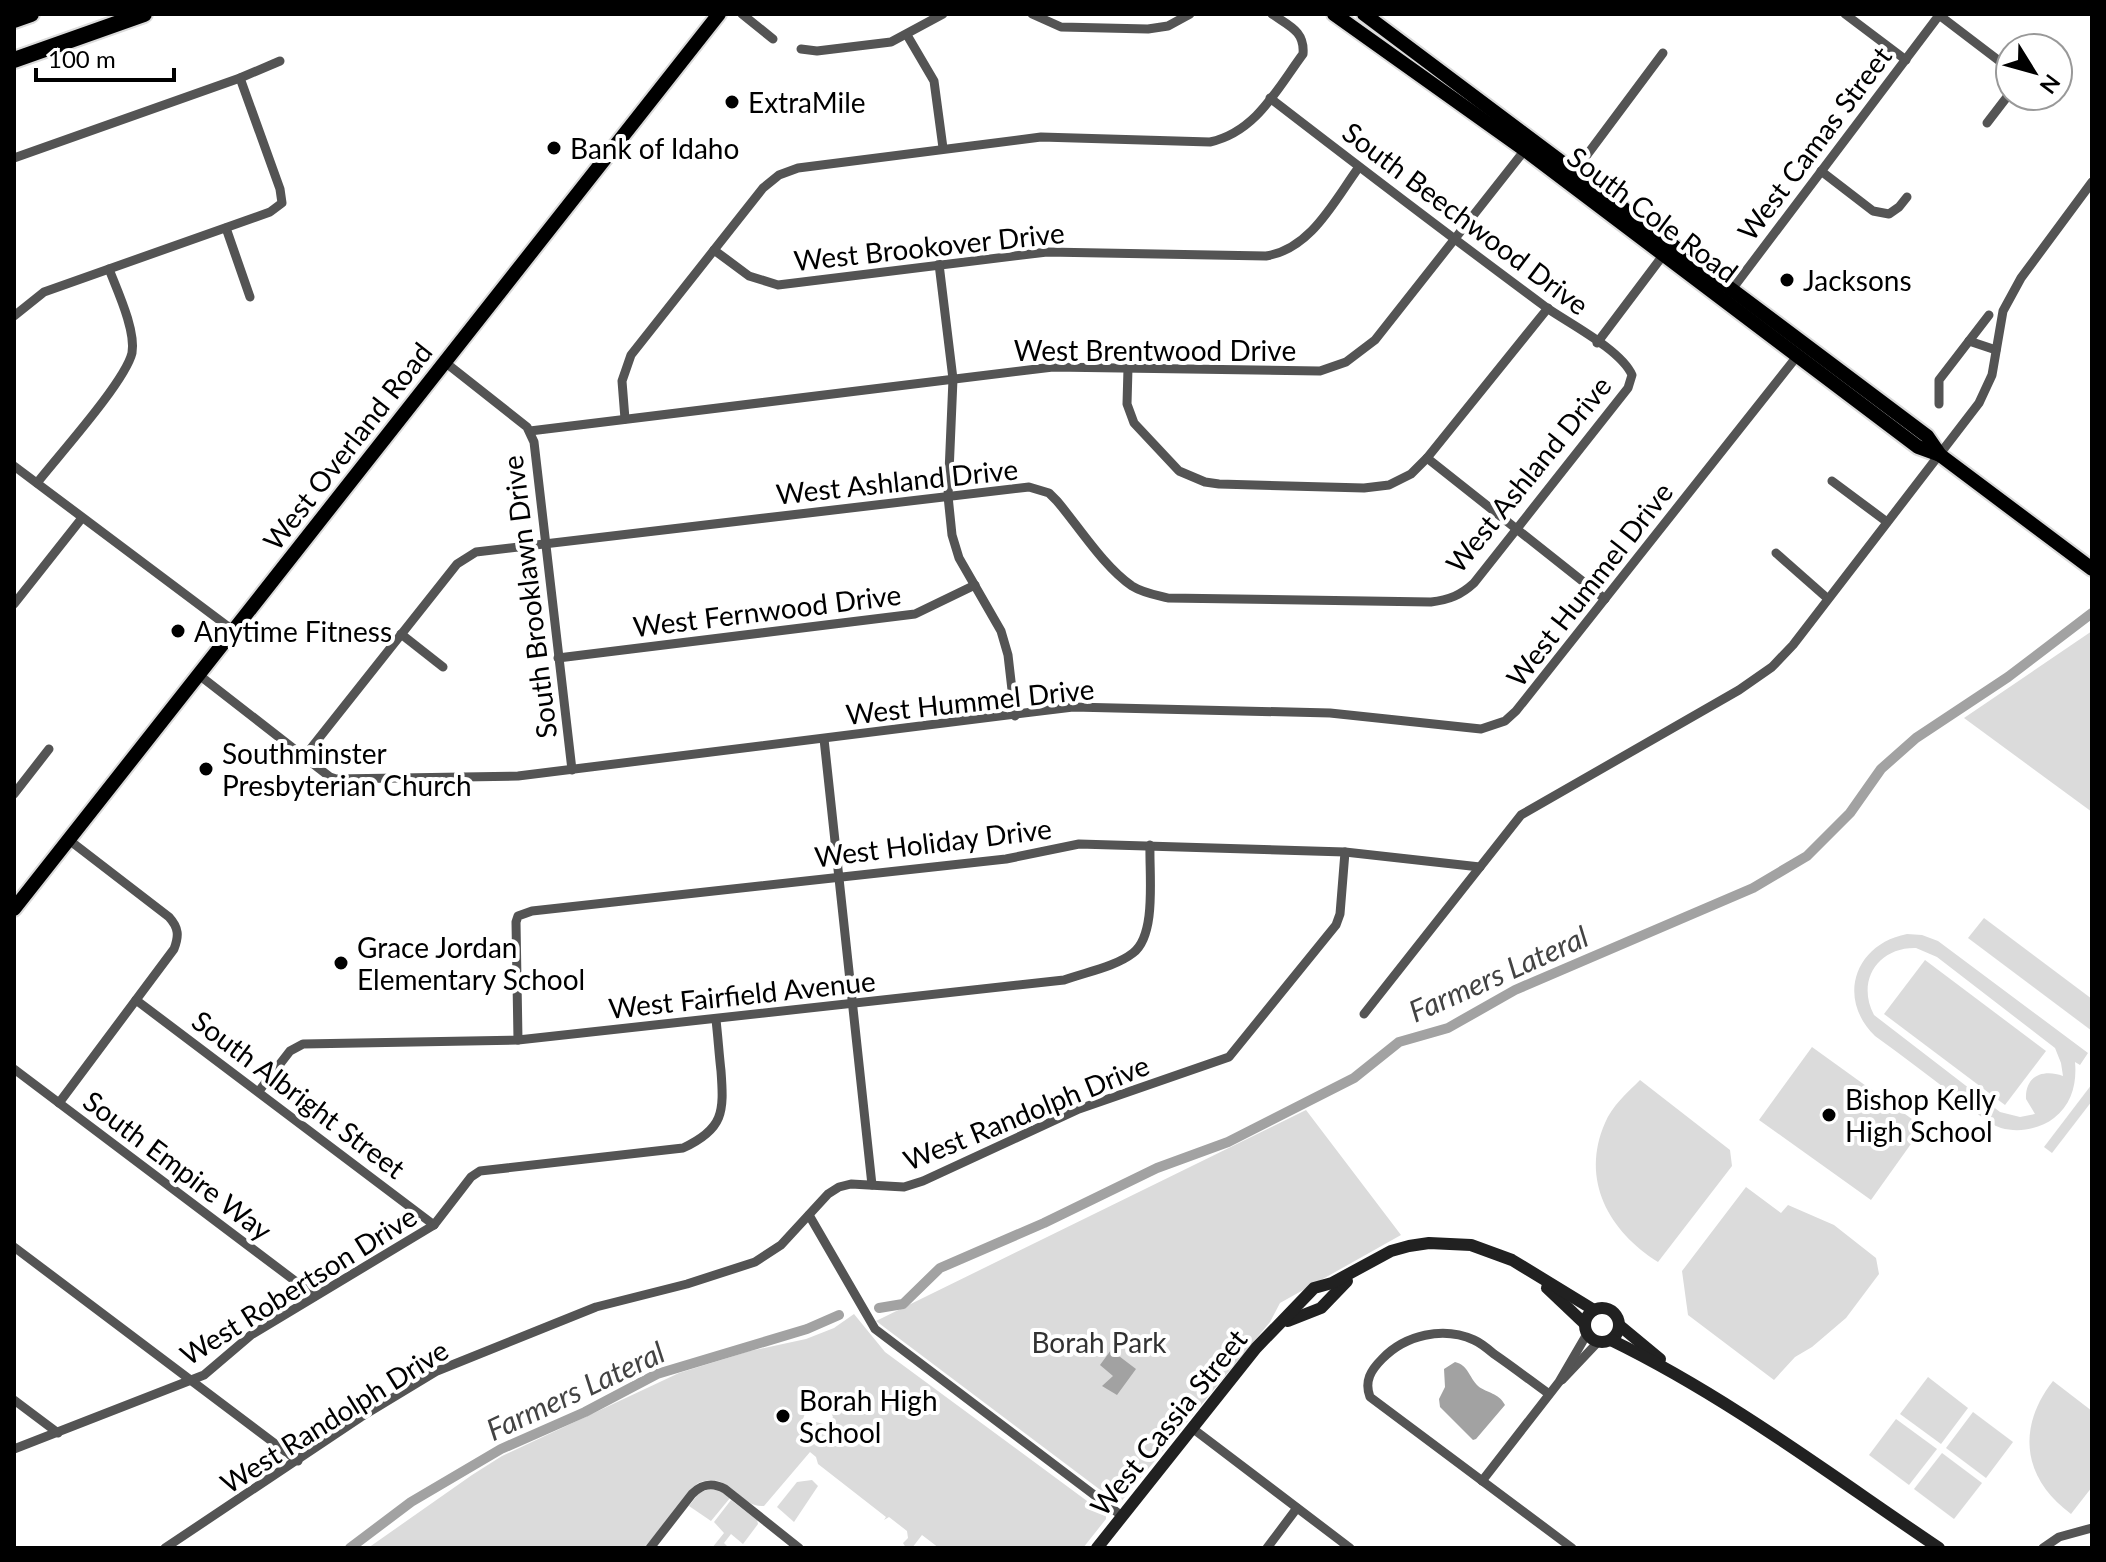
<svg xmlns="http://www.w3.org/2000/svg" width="2106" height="1562" font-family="Lato,sans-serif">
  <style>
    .green { fill: #dbdbdb; fill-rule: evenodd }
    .water { fill: #a2a2a2 }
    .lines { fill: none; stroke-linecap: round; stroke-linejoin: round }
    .canal { stroke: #a2a2a2; stroke-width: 10 }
    .primary-casing { stroke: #dbdbdb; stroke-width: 18 }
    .highway-casing { stroke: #dbdbdb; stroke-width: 20 }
    .street { stroke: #545454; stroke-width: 9 }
    .secondary { stroke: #212121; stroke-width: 12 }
    .primary { stroke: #000; stroke-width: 14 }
    .highway { stroke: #000; stroke-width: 16 }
    .poi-dot { fill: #000; stroke: #fff; stroke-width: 3 }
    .labels { text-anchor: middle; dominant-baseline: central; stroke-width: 8; stroke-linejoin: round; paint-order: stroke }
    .poi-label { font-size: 28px; fill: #000; stroke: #fff; text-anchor: start }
    .street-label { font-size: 28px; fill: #000; stroke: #fff }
    .park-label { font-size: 28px; fill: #323232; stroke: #fff }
    .water-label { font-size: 30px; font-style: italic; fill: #434343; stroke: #fff }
  </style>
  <rect width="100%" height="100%" fill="#fff"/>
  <g class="green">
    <polygon points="2092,631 2092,812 1964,718"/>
    <polygon points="1984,918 2092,999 2092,1031 1968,938"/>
    <path d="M1907 934 1922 935 1938 941 2088 1053 2080 1065 2075 1062C2077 1083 2072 1104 2054 1118 2040 1129 2019 1133 2001 1128 1986 1123 1973 1109 1960 1100 1932 1078 1904 1057 1875 1036 1836 998 1855 944 1907 934ZM1916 948 1937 957 2055 1048 2061 1063 2063 1076C2044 1069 2025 1075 2026 1099L2035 1114 2020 1117 2000 1112 1874 1015C1856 981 1878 947 1916 948Z"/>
    <polygon points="1925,960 2046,1051 2005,1105 1884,1014"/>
    <polygon points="1812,1047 1923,1127 1871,1200 1759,1120"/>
    <path d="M1640 1080 1730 1150 1732 1166 1658 1262C1609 1231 1580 1180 1605 1123 1612 1106 1627 1093 1640 1080Z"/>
    <polygon points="2092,1084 2092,1101 2052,1153 2044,1147"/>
    <polygon points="1306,1110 1401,1235 1280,1303 1270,1322 1119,1504 876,1321"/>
    <polygon points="1746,1187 1781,1213 1788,1205 1834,1225 1876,1258 1879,1274 1846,1318 1812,1347 1795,1357 1774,1380 1688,1315 1682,1271"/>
    <path d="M854 1314 885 1352 1106 1515V1519L1083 1548H939L922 1535 912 1548H906L903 1543 908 1538 907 1531 889 1517 884 1520 886 1517 818 1464 816 1457 810 1452 764 1506C738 1508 732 1470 698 1483L644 1548H368L472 1475 502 1456 679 1373 750 1351 806 1339 834 1328ZM823 1394 833 1417 828 1425 803 1419 809 1402Z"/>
    <polygon points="1928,1377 1968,1408 1941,1444 1900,1414"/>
    <path d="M2053 1381 2092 1411V1487L2071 1514C2023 1479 2016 1428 2053 1381Z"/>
    <polygon points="1973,1412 2013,1442 1986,1478 1946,1448"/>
    <polygon points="1896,1419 1937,1449 1909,1485 1869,1455"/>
    <polygon points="1942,1453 1982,1483 1954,1519 1914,1489"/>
    <polygon points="812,1480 818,1486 794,1522 777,1507 797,1482"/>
    <polygon points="709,1489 719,1490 730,1498 711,1521 689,1506 699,1493"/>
    <polygon points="731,1500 757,1520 758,1524 743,1544 731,1534 724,1543 729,1548 712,1548 724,1533 714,1522"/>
  </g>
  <g class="water">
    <polygon points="1111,1350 1136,1369 1117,1395 1102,1386 1113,1376 1100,1365"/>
    <path d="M1455 1362C1468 1365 1469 1377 1478 1386 1488 1394 1498 1392 1505 1405L1476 1439 1473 1440 1440 1407 1439 1399 1445 1387 1444 1369Z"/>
  </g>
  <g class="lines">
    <g class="canal">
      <polyline points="879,1308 903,1304 940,1268 1044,1223 1157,1168 1228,1142 1354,1078 1399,1042 1448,1028 1515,990 1753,888 1807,856 1850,813 1881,769 1916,738 2008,677 2092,613"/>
      <polyline points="350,1548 411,1502 501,1449 585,1412 657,1374 807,1329 839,1315"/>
    </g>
    <defs>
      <g id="primary">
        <polyline points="1334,14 1525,150 1918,447 1940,455 2092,569"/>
        <polyline points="1364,14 1927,436 1940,455"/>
        <polyline points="14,909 719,14"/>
      </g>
      <g id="highway">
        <polyline points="14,20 31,14"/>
        <polyline points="14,60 144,14"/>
      </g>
    </defs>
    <use href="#primary" class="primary-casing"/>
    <use href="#highway" class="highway-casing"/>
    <g class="street">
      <polyline points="742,14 773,39"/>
      <polyline points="1032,14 1061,27 1148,29 1168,26 1190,14"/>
      <polyline points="1845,14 1906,60"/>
      <polyline points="1939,15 2002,63 2010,72"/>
      <polyline points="907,35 934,81 943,148"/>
      <polyline points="801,49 817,51 891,42 943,14"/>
      <polyline points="1987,123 2010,93"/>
      <polyline points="14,158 240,78 280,61"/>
      <polyline points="1575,171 1663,53"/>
      <polyline points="1821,171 1873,211 1889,214 1899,207 1907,197"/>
      <polyline points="226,228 250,297"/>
      <path d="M714 250 749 276 778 285 1047 252 1266 256C1311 249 1334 201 1359 167"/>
      <polyline points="939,264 953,379 948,496 952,535 959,558 1001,631 1008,655 1015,716"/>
      <polyline points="1730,292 1940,14"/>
      <polyline points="14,316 44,292 270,212 282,203 280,189 240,78"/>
      <polyline points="1969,341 1996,350"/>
      <polyline points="1597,343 1664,254"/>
      <polyline points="446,363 527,427 534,442 572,770"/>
      <polyline points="1128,368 1127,404 1134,423 1179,471 1205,482 1219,484 1364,488 1389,485 1411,474 1427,458 1548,308"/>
      <polyline points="1939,404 1939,380 1989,315"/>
      <path d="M625 419 622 381 631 355 763 188 779 175 798 168 1041 137 1210 142C1256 132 1277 89 1303 54 1305 31 1289 26 1272 14"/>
      <polyline points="530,431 1053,367 1320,371 1346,362 1375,340 1528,146"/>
      <polyline points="1427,458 1605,599"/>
      <polyline points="14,466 234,631"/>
      <polyline points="1832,481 1887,522"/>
      <path d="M37 483C58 456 125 382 132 353 136 330 117 290 109 269"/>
      <polyline points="1776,553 1827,598"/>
      <polyline points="14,604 82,518"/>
      <polyline points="401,634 443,667"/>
      <polyline points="558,658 915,614 975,585"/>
      <polyline points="199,675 330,777 336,779 518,776 1073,707 1330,713 1481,729 1505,721 1516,711 1798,355"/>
      <polyline points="824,739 872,1185"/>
      <path d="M304 757 457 564 476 552 1029 487 1049 493 1057 501C1079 527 1104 567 1132 586 1143 593 1156 595 1168 598L1431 602C1449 600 1461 595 1474 583L1628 388 1632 375C1621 350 1570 324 1547 308 1454 239 1362 169 1270 98"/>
      <polyline points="14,794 49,749"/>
      <polyline points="136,1000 434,1225"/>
      <polyline points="1364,1014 1521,815 1739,690 1772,667 1793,645 1979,403 1992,375 2003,311 2021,278 2092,182"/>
      <polyline points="518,1040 516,922 518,916 532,911 1006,859 1079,844 1345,852 1480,867"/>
      <polyline points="14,1069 315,1296"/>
      <path d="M259 1091 290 1051 303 1044 518 1040 1064 980C1086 972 1115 967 1133 953 1157 935 1149 874 1150 845"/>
      <path d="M59 1103 174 949C179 936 179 928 169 917L69 840"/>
      <polyline points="809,1215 875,1329 1122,1516"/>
      <polyline points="14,1247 298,1461"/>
      <polyline points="1562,1380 1598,1342"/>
      <path d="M1549 1394C1531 1381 1513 1367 1494 1354 1488 1349 1481 1343 1474 1340 1443 1326 1405 1335 1382 1359 1371 1370 1364 1381 1370 1397L1572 1548"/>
      <polyline points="14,1400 58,1433"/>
      <polyline points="1192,1428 1350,1548"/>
      <path d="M14 1449 204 1375 251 1335 434 1225 471 1177 480 1171 683 1148C724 1129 724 1112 721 1071 719 1054 718 1037 716 1020"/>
      <polyline points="1482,1481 1559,1382 1587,1334"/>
      <polyline points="165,1548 361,1417 437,1371 596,1307 687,1284 755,1262 781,1245 828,1194 839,1187 851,1184 904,1187 923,1181 1079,1109 1229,1057 1336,925 1340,914 1345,852"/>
      <path d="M650 1548 692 1494C702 1484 712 1482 725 1489L799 1548"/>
      <polyline points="1267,1548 1297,1508"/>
      <polyline points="2043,1548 2059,1537 2092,1528"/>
    </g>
    <g class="secondary">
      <polyline points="1547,1288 1585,1324"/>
      <circle cx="1602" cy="1325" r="17"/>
      <polyline points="1288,1321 1321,1308 1347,1281"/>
      <polyline points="1619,1325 1660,1359"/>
      <path d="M1611 1340C1728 1397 1832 1476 1939 1548"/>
      <polyline points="1097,1548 1256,1348 1314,1288 1332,1283 1391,1251 1409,1246 1429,1243 1471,1245 1512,1260 1594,1310"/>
    </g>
    <use href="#primary" class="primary"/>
    <use href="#highway" class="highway"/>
  </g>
  <g class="poi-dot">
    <circle cx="732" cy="102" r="8"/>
    <circle cx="554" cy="148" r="8"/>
    <circle cx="1787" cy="280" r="8"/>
    <circle cx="178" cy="631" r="8"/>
    <circle cx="206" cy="769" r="8"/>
    <circle cx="341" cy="963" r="8"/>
    <circle cx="1829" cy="1115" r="8"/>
    <circle cx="783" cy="1416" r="8"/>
  </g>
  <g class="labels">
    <g class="poi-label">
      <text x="748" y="102">ExtraMile</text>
      <text x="570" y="148">Bank of Idaho</text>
      <text x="1803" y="280">Jacksons</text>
      <text x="194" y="631">Anytime Fitness</text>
      <text x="222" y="753">Southminster<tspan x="222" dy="32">Presbyterian Church</tspan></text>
      <text x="357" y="947">Grace Jordan<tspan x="357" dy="32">Elementary School</tspan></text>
      <text x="1845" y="1099">Bishop Kelly<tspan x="1845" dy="32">High School</tspan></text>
      <text x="799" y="1400">Borah High<tspan x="799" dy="32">School</tspan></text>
    </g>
    <g class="street-label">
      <text transform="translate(1814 143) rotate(-53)">West Camas Street</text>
      <text transform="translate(1653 214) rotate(37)">South Cole Road</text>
      <text transform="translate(1466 218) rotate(37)">South Beechwood Drive</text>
      <text transform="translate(929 246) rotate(-6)">West Brookover Drive</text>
      <text x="1155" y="350">West Brentwood Drive</text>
      <text transform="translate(347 446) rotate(-52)">West Overland Road</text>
      <text transform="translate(1528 474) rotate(-51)">West Ashland Drive</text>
      <text transform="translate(897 481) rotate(-6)">West Ashland Drive</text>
      <text transform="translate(1589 584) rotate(-52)">West Hummel Drive</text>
      <text transform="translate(529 597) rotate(-97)">South Brooklawn Drive</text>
      <text transform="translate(767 610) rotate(-7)">West Fernwood Drive</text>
      <text transform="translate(970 701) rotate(-6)">West Hummel Drive</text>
      <text transform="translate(933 842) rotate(-7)">West Holiday Drive</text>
      <text transform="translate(742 994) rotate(-6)">West Fairfield Avenue</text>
      <text transform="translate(299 1094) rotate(37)">South Albright Street</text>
      <text transform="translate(1026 1112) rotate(-22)">West Randolph Drive</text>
      <text transform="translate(178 1165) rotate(37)">South Empire Way</text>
      <text transform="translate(298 1285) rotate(-32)">West Robertson Drive</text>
      <text transform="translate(334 1416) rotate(-32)">West Randolph Drive</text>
      <text transform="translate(1168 1422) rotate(-51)">West Cassia Street</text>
    </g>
    <g class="park-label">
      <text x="1099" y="1342">Borah Park</text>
    </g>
    <g class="water-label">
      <text transform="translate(1498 973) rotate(-24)">Farmers Lateral</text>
      <text transform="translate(575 1390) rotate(-25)">Farmers Lateral</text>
    </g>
  </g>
  <rect width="2106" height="1562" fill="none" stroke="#000000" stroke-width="32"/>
  <g transform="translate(2034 72) rotate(127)"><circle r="38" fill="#ffffff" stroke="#999999" stroke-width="2"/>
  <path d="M0-6L14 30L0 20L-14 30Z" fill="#000000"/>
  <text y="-12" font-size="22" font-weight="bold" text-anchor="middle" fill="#000000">N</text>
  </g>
  <path d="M36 68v12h138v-12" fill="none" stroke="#000000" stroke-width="4"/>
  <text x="48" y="68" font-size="24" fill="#000000" stroke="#ffffff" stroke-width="6" paint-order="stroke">100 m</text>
</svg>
